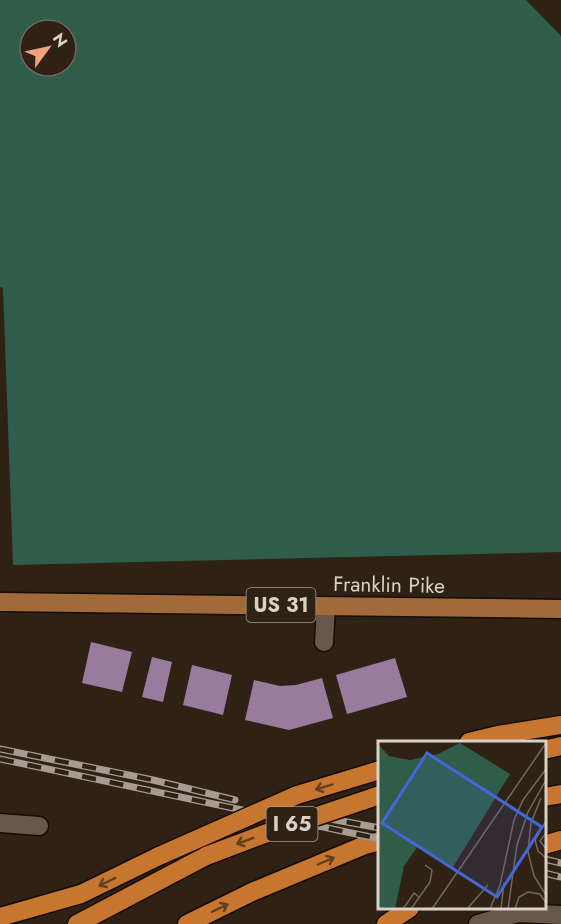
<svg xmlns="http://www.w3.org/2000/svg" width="561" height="924" font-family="Jost,sans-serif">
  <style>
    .forest { fill: #2f5d49; fill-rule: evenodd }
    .building { fill: #997b9e }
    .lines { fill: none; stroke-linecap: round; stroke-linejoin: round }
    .minor-casing { stroke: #160b02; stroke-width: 21 }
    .major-casing { stroke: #160b02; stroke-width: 21 }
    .highway-casing { stroke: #160b02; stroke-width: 21 }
    .minor { stroke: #66574a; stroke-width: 18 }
    .major { stroke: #a06a3a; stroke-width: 18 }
    .highway { stroke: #c77630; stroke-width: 18 }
    .rail-casing { stroke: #a69c92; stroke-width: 7 }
    .rail { stroke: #2f2215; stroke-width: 4.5; stroke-dasharray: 14; stroke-linecap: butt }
    .highway-bridge-casing { stroke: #160b02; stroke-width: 21; stroke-linecap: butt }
    .highway-bridge { stroke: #c77630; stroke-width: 18 }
    .oneway { stroke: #643f1e }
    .labels { text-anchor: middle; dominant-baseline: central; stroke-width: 6; stroke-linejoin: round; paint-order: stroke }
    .shield { fill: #2f2215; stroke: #a69c92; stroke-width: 1.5 }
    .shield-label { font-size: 20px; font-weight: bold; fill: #d9d0c8 }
    .street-label { font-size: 21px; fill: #d9d0c8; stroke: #2f2215 }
    .inset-road { fill: none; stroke: #73685d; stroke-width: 1.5 }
    .view { fill: #4368d5; fill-opacity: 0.15; stroke: #4368d5; stroke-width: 3 }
    .inset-edge { fill: none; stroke: #d9d0c8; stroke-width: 3 }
  </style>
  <rect width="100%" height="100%" fill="#2f2215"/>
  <path class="forest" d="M0 0H526L561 36V552L13 565 3 288 0 287ZM30 30H66V66H30Z"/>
  <g class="building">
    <polygon points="91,642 132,652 122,692 82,683"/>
    <polygon points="152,657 172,662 163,702 142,697"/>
    <polygon points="395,658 407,697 347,714 336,675"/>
    <polygon points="192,665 232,675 223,715 183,705"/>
    <polygon points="322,678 333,718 289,730 245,720 254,680 280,686 296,685"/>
  </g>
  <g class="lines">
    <defs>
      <g id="minor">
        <polyline points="324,642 326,606"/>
        <polyline points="0,823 39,826"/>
        <polyline points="478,924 518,913 561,915"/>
      </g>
      <polyline id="major" points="0,602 561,609"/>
      <g id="highway">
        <polyline points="469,742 498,735 561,725"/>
        <polyline points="544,750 561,746"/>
        <polyline points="544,797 561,794"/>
        <polyline points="544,845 561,840"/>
        <polyline points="0,917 81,894 159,856"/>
        <polyline points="77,924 206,856"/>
        <polyline points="187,924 252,892 365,845 380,841"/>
        <polyline points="386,924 410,908"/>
      </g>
    </defs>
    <use href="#minor" class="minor-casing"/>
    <use href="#major" class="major-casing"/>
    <use href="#highway" class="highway-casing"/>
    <use href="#minor" class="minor"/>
    <use href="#major" class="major"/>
    <use href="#highway" class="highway"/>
    <defs>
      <g id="rail">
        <polyline points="0,749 153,780 235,800"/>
        <polyline points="0,759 380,839"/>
        <polyline points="264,807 380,828"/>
        <polyline points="544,859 561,863"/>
        <polyline points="544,873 561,877"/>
      </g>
    </defs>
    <use href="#rail" class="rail-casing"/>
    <use href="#rail" class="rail"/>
    <defs>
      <g id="highway-bridge">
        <polyline points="159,856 297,795 380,770"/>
        <polyline points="206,856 267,833 380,795"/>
      </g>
    </defs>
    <use href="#highway-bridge" class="highway-bridge-casing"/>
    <use href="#highway-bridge" class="highway-bridge"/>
  </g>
  <defs><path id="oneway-shaft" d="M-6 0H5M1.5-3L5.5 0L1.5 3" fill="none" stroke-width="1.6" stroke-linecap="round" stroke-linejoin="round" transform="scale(1.5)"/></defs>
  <g class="oneway">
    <use href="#oneway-shaft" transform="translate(324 787) rotate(163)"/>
    <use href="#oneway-shaft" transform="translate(245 841) rotate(159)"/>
    <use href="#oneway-shaft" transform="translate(326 861) rotate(-23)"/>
    <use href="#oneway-shaft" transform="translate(107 882) rotate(154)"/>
    <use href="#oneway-shaft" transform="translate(220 908) rotate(-26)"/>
  </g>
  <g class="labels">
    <g class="shield">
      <rect x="246.5" y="588" width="69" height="34" rx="4.5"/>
      <rect x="266.5" y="807" width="51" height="34" rx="4.5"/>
    </g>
    <g class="shield-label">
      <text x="281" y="605">US 31</text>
      <text x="292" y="824">I 65</text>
    </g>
    <g class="street-label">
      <text transform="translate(389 585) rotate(1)">Franklin Pike</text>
    </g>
  </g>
  <g transform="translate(378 741)">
    <rect width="168" height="168" fill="#2f2215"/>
    <path d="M82 2 132 33 75 126 40 105 26 125 17 168H0V3L11 15 32 19 60 13Z" fill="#2f5d49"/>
    <path class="inset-road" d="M163 57 153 82 150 111 156 135 168 154M168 80 157 99 160 110 168 117M168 92 162 100 168 108M25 168 36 152 41 156M33 168 52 141 54 129 47 124M54 168 168 2M89 168 110 144M112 168 122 144 136 79 145 59 168 28M123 168 126 142M130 168 139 104 150 71 168 39M137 168 141 156 150 151 162 153 168 162"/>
    <path class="view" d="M49 12 164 86 119 156 4 82Z"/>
    <rect width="168" height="168" class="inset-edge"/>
  </g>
  <g transform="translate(48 48) rotate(57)"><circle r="28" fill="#2f2215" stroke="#73685d" stroke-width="1.5"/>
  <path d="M0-4.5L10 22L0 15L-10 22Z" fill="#f2a07e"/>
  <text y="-9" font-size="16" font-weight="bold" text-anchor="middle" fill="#d9d0c8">N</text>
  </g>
</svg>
